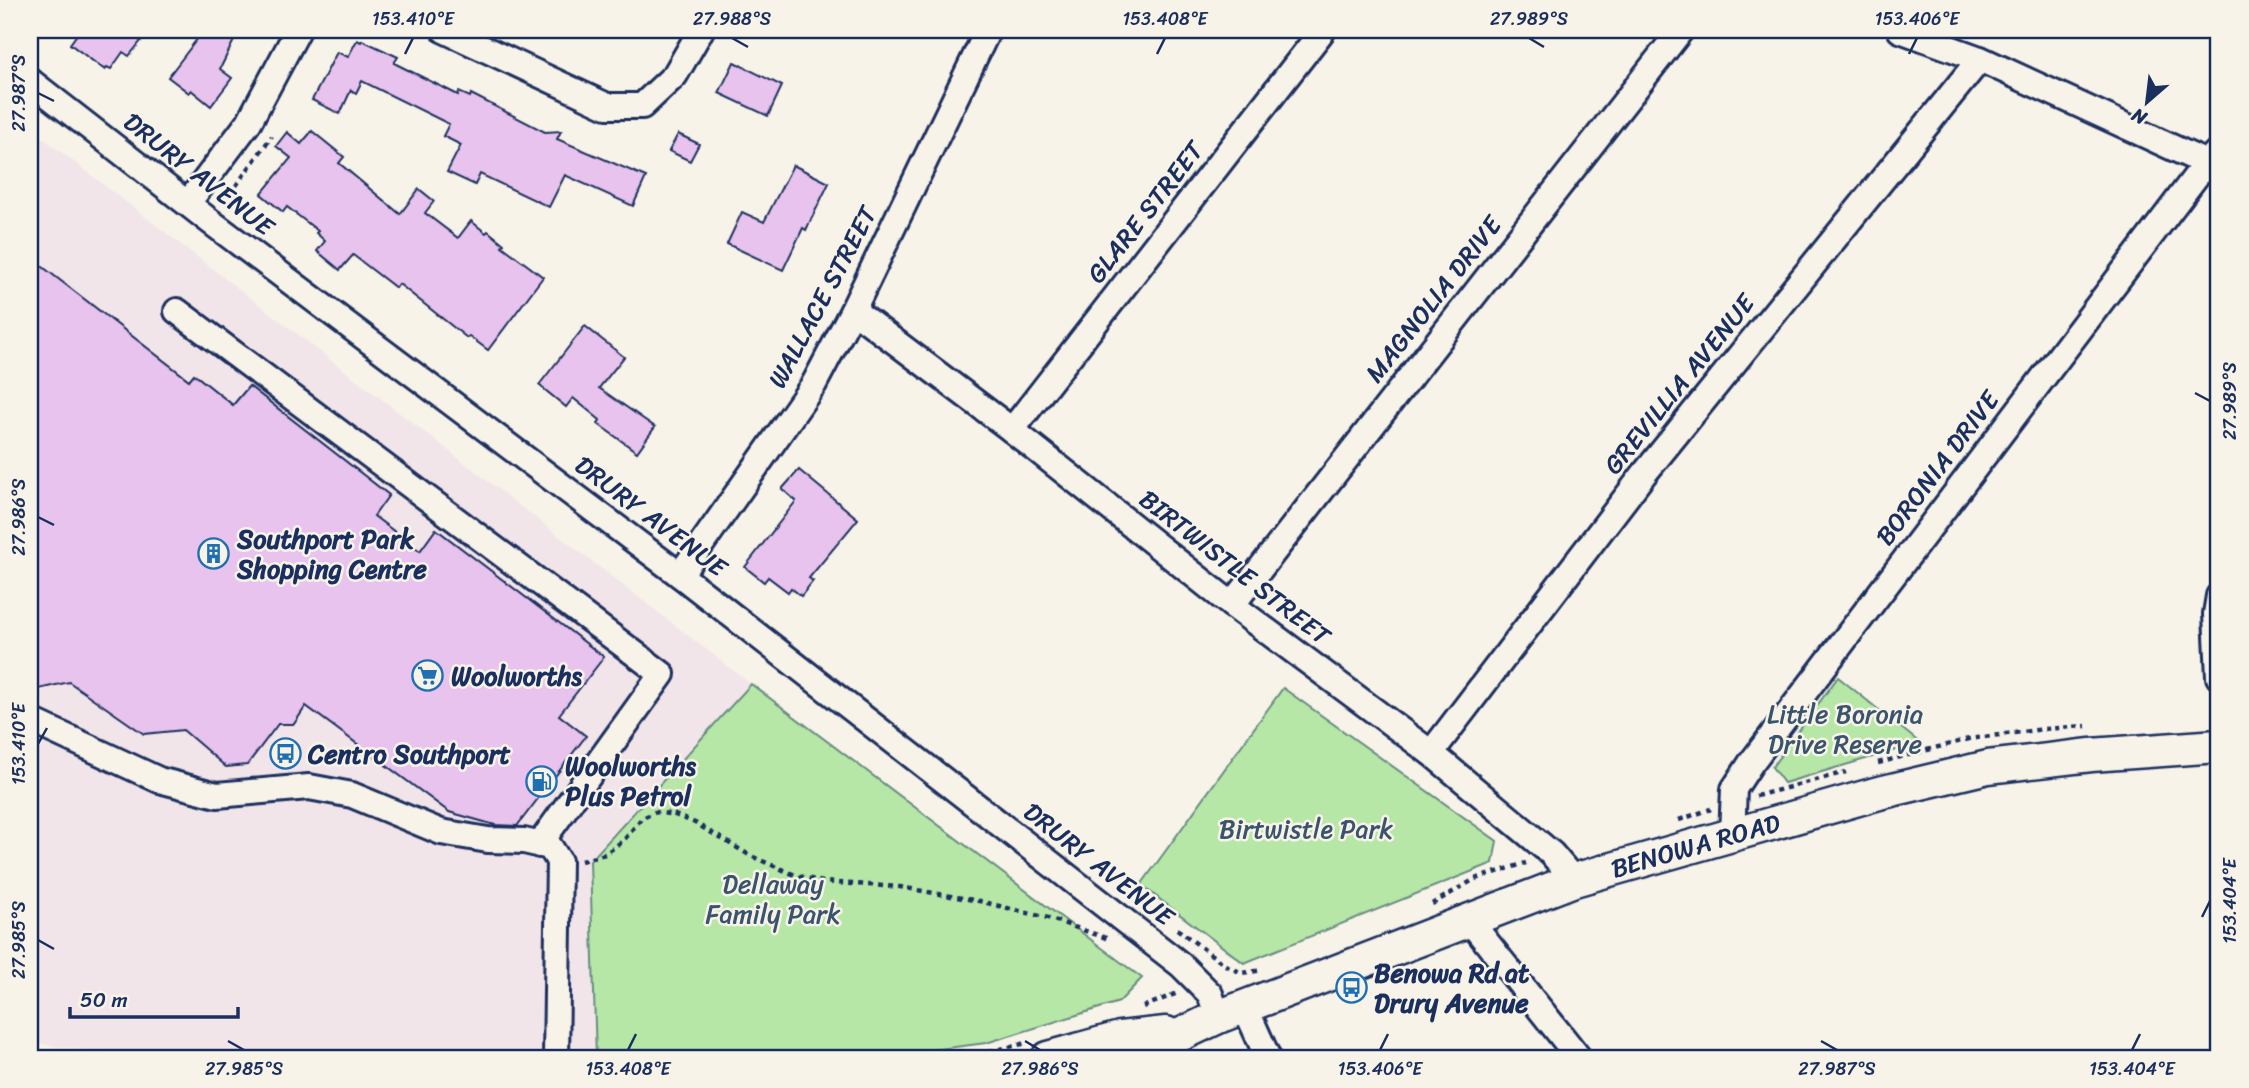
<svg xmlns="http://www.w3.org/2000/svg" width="2249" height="1088" font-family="Sriracha,sans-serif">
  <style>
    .built { fill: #f2e5ea }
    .green { fill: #b6e7a7; stroke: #688b82; stroke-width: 2 }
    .building { fill: #e7c3ee; stroke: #1b2f5e; stroke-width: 2 }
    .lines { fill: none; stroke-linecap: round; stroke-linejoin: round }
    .minor-casing { stroke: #1b2f5e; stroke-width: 30 }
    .major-casing { stroke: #1b2f5e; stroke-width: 37 }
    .path { stroke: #1b2f5e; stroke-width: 4.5; stroke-dasharray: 5 5; stroke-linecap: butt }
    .minor { stroke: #f7f3e8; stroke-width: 24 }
    .major { stroke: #f7f3e8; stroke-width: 32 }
    .ticks { fill: none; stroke: #1b2f5e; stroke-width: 2.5 }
    .labels { text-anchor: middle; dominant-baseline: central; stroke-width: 5; stroke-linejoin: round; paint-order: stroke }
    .street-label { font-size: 26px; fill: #1b2f5e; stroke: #f7f3e8 }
    .poi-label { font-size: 26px; font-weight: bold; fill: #1b2f5e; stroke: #f7f3e8; text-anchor: start }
    .park-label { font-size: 26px; fill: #3a546d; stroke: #f7f3e8 }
    .neatline { fill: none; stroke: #1b2f5e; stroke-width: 2.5 }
    .ticks-label { font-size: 18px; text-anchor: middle; fill: #1b2f5e }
  </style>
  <rect width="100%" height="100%" fill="#f7f3e8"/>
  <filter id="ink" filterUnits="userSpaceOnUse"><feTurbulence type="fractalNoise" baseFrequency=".0143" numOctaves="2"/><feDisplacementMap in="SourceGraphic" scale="14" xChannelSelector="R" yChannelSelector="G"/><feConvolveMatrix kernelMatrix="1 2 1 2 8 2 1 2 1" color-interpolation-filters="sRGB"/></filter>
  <g filter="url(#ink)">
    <polygon class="built" points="30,128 751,684 590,861 596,1058 175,1058 58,1047 30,1042"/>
    <g class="green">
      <polygon points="1838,677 1920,743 1784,783 1772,767"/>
      <polygon points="751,684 1142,978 1119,1002 986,1043 869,1058 596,1058 590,861"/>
      <polygon points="1283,688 1497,841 1493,863 1244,963 1141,885"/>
    </g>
    <g class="building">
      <polygon points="80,30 140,30 135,37 141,41 129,56 123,52 111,69 107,67 105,70 70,44"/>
      <polygon points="204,30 239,30 220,69 232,78 211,106 191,90 189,93 168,77"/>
      <polygon points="357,40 361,42 362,40 398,57 394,63 458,95 459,92 470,97 471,94 545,132 561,131 557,139 646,177 633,206 565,175 549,207 480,174 475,185 447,172 461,145 443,136 449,124 362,81 356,93 351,90 340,114 312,100 337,52 348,57"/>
      <polygon points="734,62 782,86 768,116 719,93"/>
      <polygon points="312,131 344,157 339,163 400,214 419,189 434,201 425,213 458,238 471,221 486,233 488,231 504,244 502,246 543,277 488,350 469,336 467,338 399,284 396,288 353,255 340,270 317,251 325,241 316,233 318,231 287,207 283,212 261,194 291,158 276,146 287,132 301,144"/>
      <polygon points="678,134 699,144 690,161 669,151"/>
      <polygon points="793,165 829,183 806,230 803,228 783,270 727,244 742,212 764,222"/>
      <polygon points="30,257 189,380 194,374 233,405 249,386 389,495 374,516 420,551 436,529 604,657 559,715 586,736 517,826 495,825 449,812 306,706 294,724 278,724 247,765 226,767 183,730 144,734 69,682 30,691"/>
      <polygon points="585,326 624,357 599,388 655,427 637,452 598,424 600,420 573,398 566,407 539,385"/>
      <polygon points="799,470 858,519 809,578 813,581 801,596 791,588 788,592 768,577 764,582 745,567 796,501 782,489"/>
    </g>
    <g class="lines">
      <defs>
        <g id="minor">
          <polyline points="444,30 607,106 642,106 675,75 701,30"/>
          <polyline points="1900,30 1980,59 2206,163"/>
          <polyline points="30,81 211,222 680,575 1181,965 1210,994 1218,1017"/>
          <polyline points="188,203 249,122 298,30"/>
          <polyline points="853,310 1012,430 1232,605 1431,753 1552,854 1574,880"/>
          <polyline points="177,311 662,674 539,845"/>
          <polyline points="1012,430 1323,30"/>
          <polyline points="680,575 814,384 853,310 988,30"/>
          <polyline points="2219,596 2216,614 2219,677"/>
          <polyline points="1232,605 1681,30"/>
          <polyline points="30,720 159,780 217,795 309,787 352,795 441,832 488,840 524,841 550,847 559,861 556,1058"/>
          <polyline points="1431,753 1644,474 1980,59"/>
          <polyline points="1732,835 1734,789 1751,763 2206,163 2219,150"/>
          <polyline points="1469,920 1579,1058"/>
          <polyline points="1245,1007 1268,1058"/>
        </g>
        <g id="major">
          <polyline points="1048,1058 1120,1038 1166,1033"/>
          <path id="s1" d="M1131 1058 1218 1017 1574 880 1732 835 1879 793 1988 767 2091 755 2219 746"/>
        </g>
      </defs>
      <use href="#minor" class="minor-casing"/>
      <use href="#major" class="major-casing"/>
      <g class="path">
        <polyline points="230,194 272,136"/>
        <polyline points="1878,763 1969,739 2044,729 2086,726"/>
        <polyline points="1756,796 1846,772"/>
        <polyline points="1679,820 1711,809"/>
        <polyline points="581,861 605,854 624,840 641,819 655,812 675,815 695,823 751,856 795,875 823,882 900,887 979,901 1048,918 1109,939"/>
        <polyline points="1432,904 1475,879 1526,863"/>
        <polyline points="1177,929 1225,965 1242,973 1263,970"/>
        <polyline points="1143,1007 1180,992"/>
        <polyline points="30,1057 37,1058"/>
        <polyline points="960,1058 1027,1043"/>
      </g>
      <use href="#minor" class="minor"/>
      <use href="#major" class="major"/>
    </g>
  </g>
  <path class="ticks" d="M732 38 748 47M1529 38 1544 47M405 54 413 38M1157 54 1165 38M1909 54 1917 38M38 93 54 101M2195 393 2210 401M38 517 54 525M38 744 47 728M2202 917 2210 901M38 940 54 949M228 1041 244 1050M1025 1041 1040 1050M1821 1041 1837 1050M628 1050 636 1034M1380 1050 1388 1034M2132 1050 2140 1034"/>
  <defs>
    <symbol id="building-ring" viewBox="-11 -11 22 22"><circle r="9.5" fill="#f7f3e8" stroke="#1f6fb2" stroke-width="1.5"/><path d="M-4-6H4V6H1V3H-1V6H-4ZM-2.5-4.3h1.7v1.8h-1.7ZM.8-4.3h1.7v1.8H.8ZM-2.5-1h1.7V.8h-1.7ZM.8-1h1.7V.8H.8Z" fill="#1f6fb2"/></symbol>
    <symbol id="supermarket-ring" viewBox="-11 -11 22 22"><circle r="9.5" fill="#f7f3e8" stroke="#1f6fb2" stroke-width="1.5"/><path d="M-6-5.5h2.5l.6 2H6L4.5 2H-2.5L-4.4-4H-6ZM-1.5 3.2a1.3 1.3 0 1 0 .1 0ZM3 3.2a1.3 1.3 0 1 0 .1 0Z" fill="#1f6fb2"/></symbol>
    <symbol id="bus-ring" viewBox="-11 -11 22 22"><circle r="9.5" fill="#f7f3e8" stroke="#1f6fb2" stroke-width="1.5"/><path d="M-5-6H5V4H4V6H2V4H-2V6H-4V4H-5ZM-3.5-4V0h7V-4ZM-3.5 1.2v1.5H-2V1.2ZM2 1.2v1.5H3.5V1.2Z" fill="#1f6fb2"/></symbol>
    <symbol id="fuel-ring" viewBox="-11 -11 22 22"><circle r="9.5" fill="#f7f3e8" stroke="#1f6fb2" stroke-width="1.5"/><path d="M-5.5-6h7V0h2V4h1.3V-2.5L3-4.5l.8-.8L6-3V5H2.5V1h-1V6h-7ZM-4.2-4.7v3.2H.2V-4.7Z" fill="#1f6fb2"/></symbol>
  </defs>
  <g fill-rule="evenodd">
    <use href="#building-ring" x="196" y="536" width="35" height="35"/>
    <use href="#supermarket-ring" x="410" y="658" width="35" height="35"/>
    <use href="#bus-ring" x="268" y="736" width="35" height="35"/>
    <use href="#fuel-ring" x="524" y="764" width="35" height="35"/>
    <use href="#bus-ring" x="1334" y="970" width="35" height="35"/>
  </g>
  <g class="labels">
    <g class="street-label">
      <text transform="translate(199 174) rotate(38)">DRURY AVENUE</text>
      <text transform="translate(1145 212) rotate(-52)">GLARE STREET</text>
      <text transform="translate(822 297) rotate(-62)">WALLACE STREET</text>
      <text transform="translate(1433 299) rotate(-52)">MAGNOLIA DRIVE</text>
      <text transform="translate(1679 384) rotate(-51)">GREVILLIA AVENUE</text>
      <text transform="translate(1937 468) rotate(-53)">BORONIA DRIVE</text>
      <text transform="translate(651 516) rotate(37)">DRURY AVENUE</text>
      <text transform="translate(1235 567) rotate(38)">BIRTWISTLE STREET</text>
      <text stroke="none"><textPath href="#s1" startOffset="604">BENOWA ROAD</textPath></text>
      <text transform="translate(1099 864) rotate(38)">DRURY AVENUE</text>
    </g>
    <g class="poi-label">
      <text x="237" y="539">Southport Park<tspan x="237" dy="30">Shopping Centre</tspan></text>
      <text x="451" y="676">Woolworths</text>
      <text x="308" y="754">Centro Southport</text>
      <text x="565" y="766">Woolworths<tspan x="565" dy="30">Plus Petrol</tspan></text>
      <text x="1374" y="973">Benowa Rd at<tspan x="1374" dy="30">Drury Avenue</tspan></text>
    </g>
    <g class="park-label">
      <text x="1845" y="714">Little Boronia<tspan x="1845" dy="30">Drive Reserve</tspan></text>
      <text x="1306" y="829">Birtwistle Park</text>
      <text x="773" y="884">Dellaway<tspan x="773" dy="30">Family Park</tspan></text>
    </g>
  </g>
  <rect width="2249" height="1088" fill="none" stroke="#f7f3e8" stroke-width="77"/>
  <g transform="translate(2147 102) rotate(208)" stroke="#f7f3e8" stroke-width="5" paint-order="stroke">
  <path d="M0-5L12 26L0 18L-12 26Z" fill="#1b2f5e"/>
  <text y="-10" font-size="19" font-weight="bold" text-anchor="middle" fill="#1b2f5e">N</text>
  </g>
  <path d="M70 1007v10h168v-10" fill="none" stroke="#1b2f5e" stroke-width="3.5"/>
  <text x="80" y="1007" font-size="21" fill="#1b2f5e" stroke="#f7f3e8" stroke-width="5" paint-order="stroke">50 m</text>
  <rect x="38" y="38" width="2172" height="1012" class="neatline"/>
  <g class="ticks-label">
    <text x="413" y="25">153.410°E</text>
    <text x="732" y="25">27.988°S</text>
    <text x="1165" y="25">153.408°E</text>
    <text x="1529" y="25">27.989°S</text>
    <text x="1917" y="25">153.406°E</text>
    <text transform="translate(19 93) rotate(-90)" y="6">27.987°S</text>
    <text transform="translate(2230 401) rotate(-90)" y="6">27.989°S</text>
    <text transform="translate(19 517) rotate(-90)" y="6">27.986°S</text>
    <text transform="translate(19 744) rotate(-90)" y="6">153.410°E</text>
    <text transform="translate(2230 901) rotate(-90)" y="6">153.404°E</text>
    <text transform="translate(19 940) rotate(-90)" y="6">27.985°S</text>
    <text x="244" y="1075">27.985°S</text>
    <text x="628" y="1075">153.408°E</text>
    <text x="1040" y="1075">27.986°S</text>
    <text x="1380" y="1075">153.406°E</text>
    <text x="1837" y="1075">27.987°S</text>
    <text x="2132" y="1075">153.404°E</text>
  </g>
</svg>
